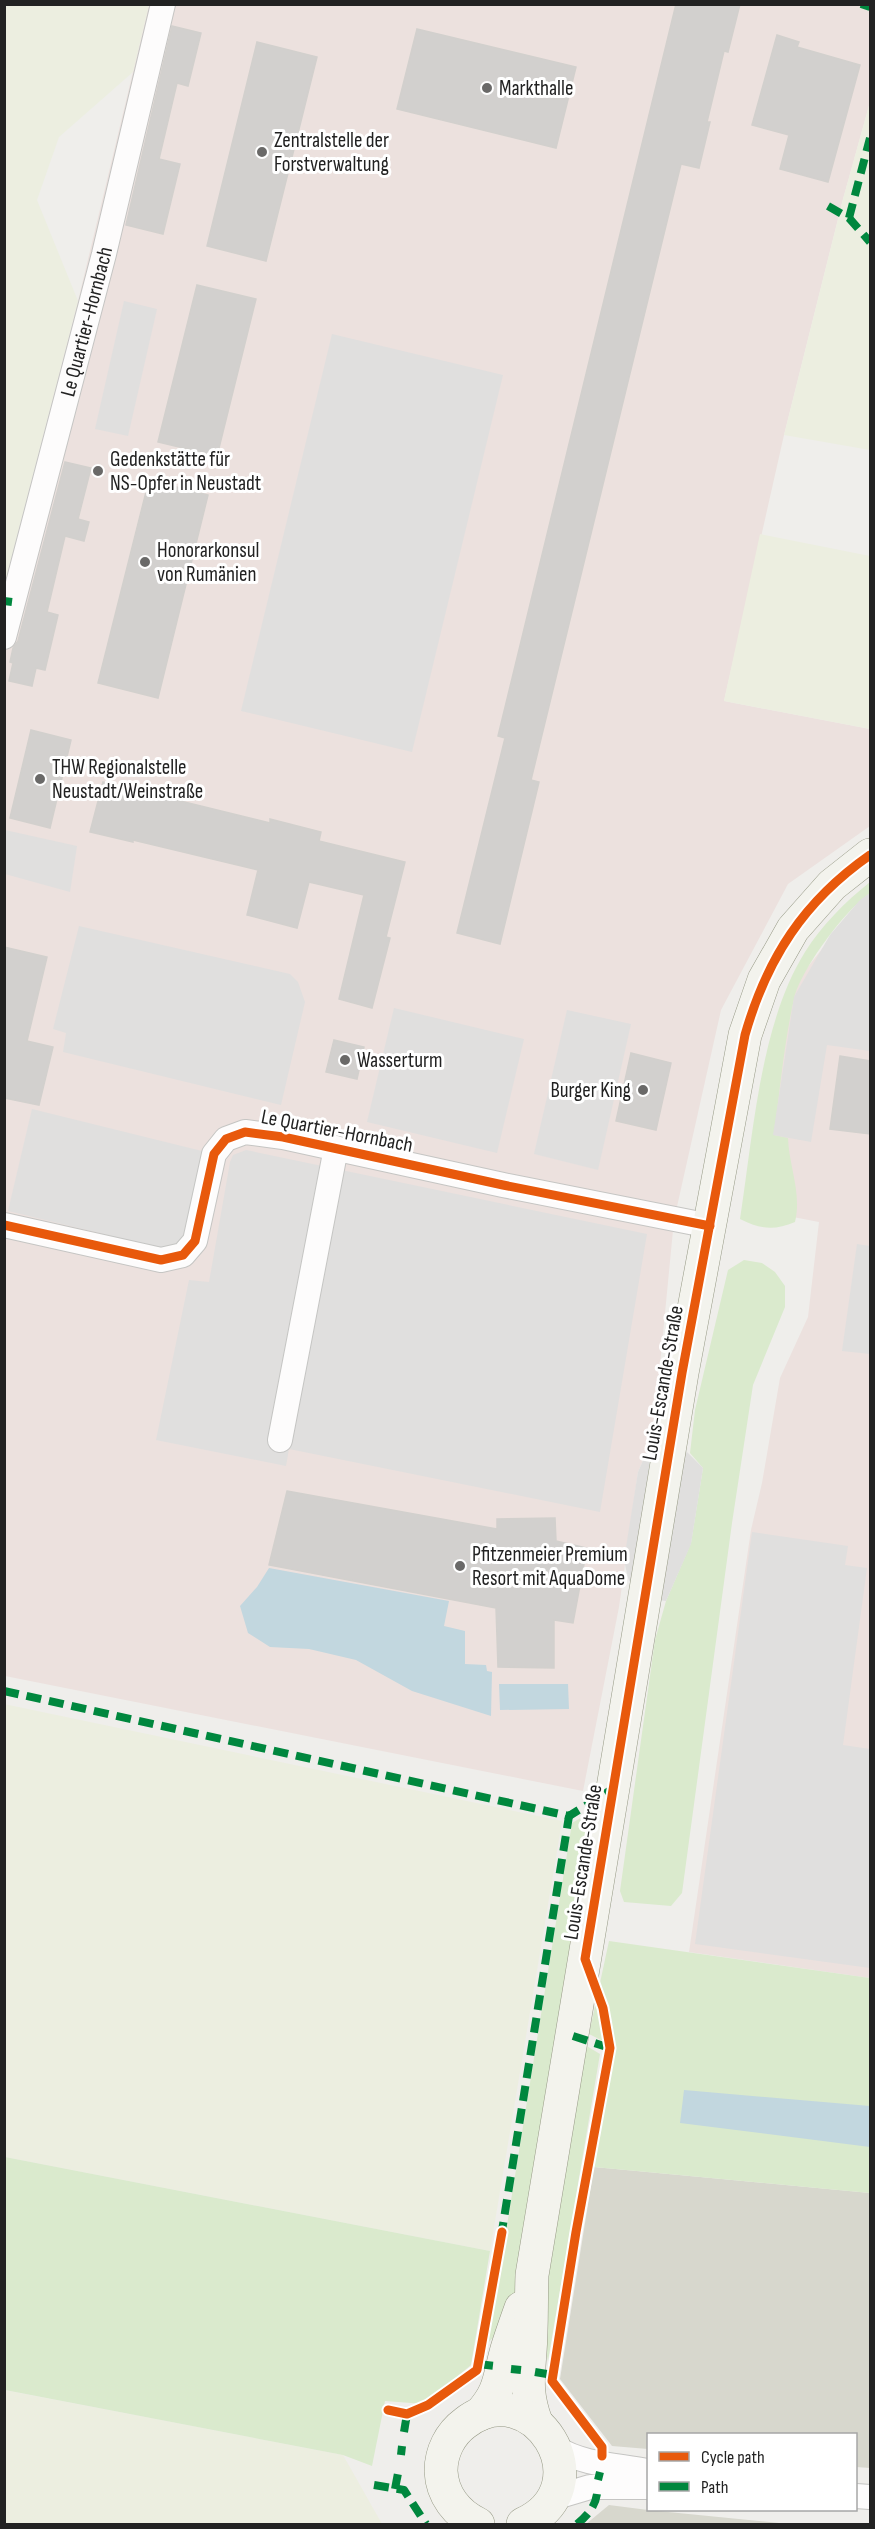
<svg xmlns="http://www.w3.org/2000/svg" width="875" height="2529" font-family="'Sofia Sans Condensed',sans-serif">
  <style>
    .commercial { fill: #ece1de }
    .construction { fill: #d7d7cd }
    .farmland { fill: #eceee0 }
    .grass { fill: #daeacd }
    .parking { fill: #e0dfde }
    .water { fill: #c2d7df }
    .building { fill: #d2d0ce; stroke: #d2d0cd; stroke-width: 1.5 }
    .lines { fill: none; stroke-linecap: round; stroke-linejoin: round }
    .street-casing { stroke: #c5c5c3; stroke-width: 26 }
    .secondary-casing { stroke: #959884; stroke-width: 34 }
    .street { stroke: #fdfcfc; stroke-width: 24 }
    .secondary { stroke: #f3f3ed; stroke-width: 33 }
    .quiet { stroke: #00873e; stroke-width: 8; stroke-dasharray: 15 8; stroke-linecap: butt }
    .cycleway-casing { stroke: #fff; stroke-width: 13 }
    .cycleway { stroke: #e8590c; stroke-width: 9 }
    .poi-dot { fill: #6a6968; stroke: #fff; stroke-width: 2 }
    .labels { text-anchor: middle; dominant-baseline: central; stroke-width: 6; stroke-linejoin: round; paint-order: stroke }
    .poi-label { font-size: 21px; fill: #222; stroke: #fff; text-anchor: start }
    .street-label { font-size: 21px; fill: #222; stroke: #fff }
  </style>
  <rect width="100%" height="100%" fill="#efeeeb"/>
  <g class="commercial">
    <polygon points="149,5 870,5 870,102 843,199 784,435 724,701 870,729 870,826 788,884 721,1010 674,1220 653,1437 638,1472 619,1607 583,1791 5,1676 5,583 78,301"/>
    <polygon points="870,888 870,1978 689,1952 751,1530 762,1483 780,1378 808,1317 819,1222 752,1209 792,987"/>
  </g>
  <g class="construction">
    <polygon points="594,2167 870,2193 870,2468 856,2467 856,2434 648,2434 648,2449 612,2446 560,2379"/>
    <polygon points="609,2505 648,2510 789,2524 586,2524"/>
  </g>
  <g class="farmland">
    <polygon points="5,4 149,5 133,72 59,137 37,200 78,301 5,583"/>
    <polygon points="870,102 870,450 784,435 843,199"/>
    <polygon points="760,534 870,556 870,729 724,701"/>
    <polygon points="4,1704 562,1821 490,2251 5,2157"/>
    <polygon points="4,2390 343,2455 382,2524 5,2524"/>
  </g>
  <g class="grass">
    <path d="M870 882V893C845 910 801 969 794 999 784 1043 780 1090 774 1135L788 1138C789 1167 802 1193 795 1222 774 1231 760 1229 740 1219 753 1136 760 1024 805 952 822 925 845 902 870 882Z"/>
    <polygon points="744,1260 762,1263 775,1272 785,1286 785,1307 753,1385 732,1523 682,1893 671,1906 624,1902 620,1891 655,1640 666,1601 691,1543 703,1468 690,1453 695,1410 728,1270"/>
    <polygon points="596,1809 512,2317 488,2343 572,1823"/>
    <polygon points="609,1941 870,1978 870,2193 594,2167 613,2046 589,2034"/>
    <polygon points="585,2045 600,2054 548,2361 539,2321"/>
    <polygon points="5,2157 490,2251 471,2365 424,2404 385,2401 372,2466 343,2455 5,2390"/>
  </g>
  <g class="parking">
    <polygon points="124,301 157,309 128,436 95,429"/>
    <polygon points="332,334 503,375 412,752 241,711"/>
    <polygon points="5,830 77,846 70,892 5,874"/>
    <polygon points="870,893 870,1051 827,1045 811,1142 773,1135 794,997 830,935 859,901"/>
    <polygon points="79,926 290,974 298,982 305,1002 281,1105 63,1052 66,1033 53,1029"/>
    <polygon points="394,1008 524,1039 497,1153 367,1122"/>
    <polygon points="567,1010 631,1024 598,1170 534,1154"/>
    <polygon points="32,1109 206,1152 187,1234 178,1243 165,1249 8,1211"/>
    <polygon points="246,1150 647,1234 600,1512 289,1449 286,1466 156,1440 189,1280 209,1282 230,1162 233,1155"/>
    <polygon points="857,1244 870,1246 870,1354 842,1351"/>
    <polygon points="653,1437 633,1588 628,1578 624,1560 638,1472"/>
    <polygon points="685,1450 703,1468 691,1544 666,1601 659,1600"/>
    <polygon points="752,1532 848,1546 845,1565 867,1568 843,1745 870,1749 870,1968 695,1944"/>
  </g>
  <g class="water">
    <polygon points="269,1568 449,1601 444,1626 465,1631 465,1664 486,1665 487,1671 492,1672 491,1716 412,1691 356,1660 309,1649 270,1647 248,1633 240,1606 257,1587"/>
    <polygon points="499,1684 568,1684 569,1709 500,1710"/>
    <polygon points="684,2090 870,2106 870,2147 680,2123"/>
  </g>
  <g class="building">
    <polygon points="676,4 740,4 728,52 724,51 707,122 710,122 699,168 681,164 531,780 539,782 500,944 457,933 505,738 498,736"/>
    <polygon points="172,26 201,33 188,86 177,83 159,159 180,164 163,234 126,225"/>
    <polygon points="417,29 576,67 556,148 397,109"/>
    <polygon points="777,35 799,42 797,47 860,65 828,182 780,169 789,135 752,125"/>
    <polygon points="257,42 317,57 266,261 207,246"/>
    <polygon points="197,285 256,299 217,456 158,442"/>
    <polygon points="65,462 91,468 78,519 89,522 84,541 65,536 47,612 58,615 45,670 36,668 32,686 9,681 13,663 10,662 13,648 18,641"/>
    <polygon points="149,480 208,495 158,698 98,683"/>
    <polygon points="31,730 71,740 50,828 10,818"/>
    <polygon points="103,782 270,823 270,819 321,832 319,841 405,862 386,937 390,938 372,1008 339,999 364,895 309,882 297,928 247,915 258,870 133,840 133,842 90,832"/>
    <polygon points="4,947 47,957 27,1041 53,1047 39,1105 4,1098"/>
    <polygon points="334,1040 364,1047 357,1079 326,1072"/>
    <polygon points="631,1053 671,1063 656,1130 616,1121"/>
    <polygon points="840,1056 870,1061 870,1134 830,1129"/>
    <polygon points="287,1491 497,1529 497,1519 555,1518 556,1541 587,1548 573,1623 554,1620 554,1668 498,1667 496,1608 269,1565"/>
  </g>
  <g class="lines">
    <defs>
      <g id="street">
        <path id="s1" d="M4 637 104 254 163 4"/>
        <polyline points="4,1225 161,1260 183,1255 195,1241 214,1154 226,1139 245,1132 283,1137 503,1185 710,1226"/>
        <polyline points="280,1440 336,1148"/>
        <path d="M556 2448C584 2465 617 2465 648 2471"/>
        <polyline points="856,2496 870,2497"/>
        <polyline points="553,2498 590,2487 648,2487"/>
      </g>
      <g id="secondary">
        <path d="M480 2414C501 2391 499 2377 507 2349 511 2336 516 2322 521 2308"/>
        <path d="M536 2422C526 2395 528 2380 530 2352 532 2326 531 2301 532 2275L682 1373 745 1035 764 980 793 929 832 885 870 855"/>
        <path d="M478 2524C457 2514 442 2495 441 2471 441 2452 450 2434 465 2423 532 2371 606 2486 523 2524"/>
      </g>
    </defs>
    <use href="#street" class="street-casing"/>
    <use href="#secondary" class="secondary-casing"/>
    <use href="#street" class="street"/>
    <use href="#secondary" class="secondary"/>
    <g class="quiet">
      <polyline points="861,4 870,7"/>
      <polyline points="828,206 849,218 870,242"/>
      <polyline points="849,218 870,138"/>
      <polyline points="4,601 12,602"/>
      <polyline points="4,1691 569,1816 614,1788"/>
      <polyline points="573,2036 610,2048"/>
      <polyline points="501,2237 569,1816"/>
      <polyline points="478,2364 496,2366"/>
      <polyline points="511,2369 521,2370"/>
      <polyline points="535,2372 553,2375"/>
      <polyline points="404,2432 407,2414"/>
      <polyline points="401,2455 402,2446"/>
      <polyline points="598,2480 600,2472"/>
      <polyline points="374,2485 404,2490 426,2524"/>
      <polyline points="395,2489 399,2468"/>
      <path d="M577 2524C587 2516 595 2507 597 2494"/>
    </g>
    <defs>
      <g id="cycleway">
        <polyline points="4,1225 161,1260 183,1255 195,1241 214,1154 226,1139 245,1132 283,1137 503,1185 710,1226"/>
        <polyline points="388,2410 407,2414 428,2405 477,2370 502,2232"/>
        <path d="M602 2456V2447L552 2381 576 2232 610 2048 603 2008 585 1959 682 1373 745 1035C767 958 804 901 870 855"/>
      </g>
    </defs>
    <use href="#cycleway" class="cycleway-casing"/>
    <use href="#cycleway" class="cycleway"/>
  </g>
  <g class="poi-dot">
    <circle cx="487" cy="88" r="6"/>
    <circle cx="262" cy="152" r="6"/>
    <circle cx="98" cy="471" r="6"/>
    <circle cx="145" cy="562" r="6"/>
    <circle cx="40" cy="779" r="6"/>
    <circle cx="345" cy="1060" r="6"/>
    <circle cx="643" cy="1090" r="6"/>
    <circle cx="460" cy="1566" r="6"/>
  </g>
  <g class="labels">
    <g class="poi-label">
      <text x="499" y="88">Markthalle</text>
      <text x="274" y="140">Zentralstelle der<tspan x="274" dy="24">Forstverwaltung</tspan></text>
      <text x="110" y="459">Gedenkstätte für<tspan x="110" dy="24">NS-Opfer in Neustadt</tspan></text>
      <text x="157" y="550">Honorarkonsul<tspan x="157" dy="24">von Rumänien</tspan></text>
      <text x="52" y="767">THW Regionalstelle<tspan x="52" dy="24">Neustadt/Weinstraße</tspan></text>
      <text x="357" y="1060">Wasserturm</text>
      <text x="631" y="1090" text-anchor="end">Burger King</text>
      <text x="472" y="1554">Pfitzenmeier Premium<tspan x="472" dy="24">Resort mit AquaDome</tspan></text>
    </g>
    <g class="street-label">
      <text stroke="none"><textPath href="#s1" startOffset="326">Le Quartier-Hornbach</textPath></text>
      <text transform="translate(337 1131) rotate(11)">Le Quartier-Hornbach</text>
      <text transform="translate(663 1383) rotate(-80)">Louis-Escande-Straße</text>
      <text transform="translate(583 1862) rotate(-81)">Louis-Escande-Straße</text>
    </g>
  </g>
  <rect width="875" height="2529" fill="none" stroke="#222222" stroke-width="12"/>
  <rect x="647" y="2433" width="210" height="78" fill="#ffffff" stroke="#a7a7a7" stroke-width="1.5"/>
  <rect x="659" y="2452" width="30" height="9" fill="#e8590c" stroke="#a7a7a7" stroke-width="1.5"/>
  <text x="701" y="2463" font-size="18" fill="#222222">Cycle path</text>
  <rect x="659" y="2482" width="30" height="9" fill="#00873e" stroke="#a7a7a7" stroke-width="1.5"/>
  <text x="701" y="2493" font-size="18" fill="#222222">Path</text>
</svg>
